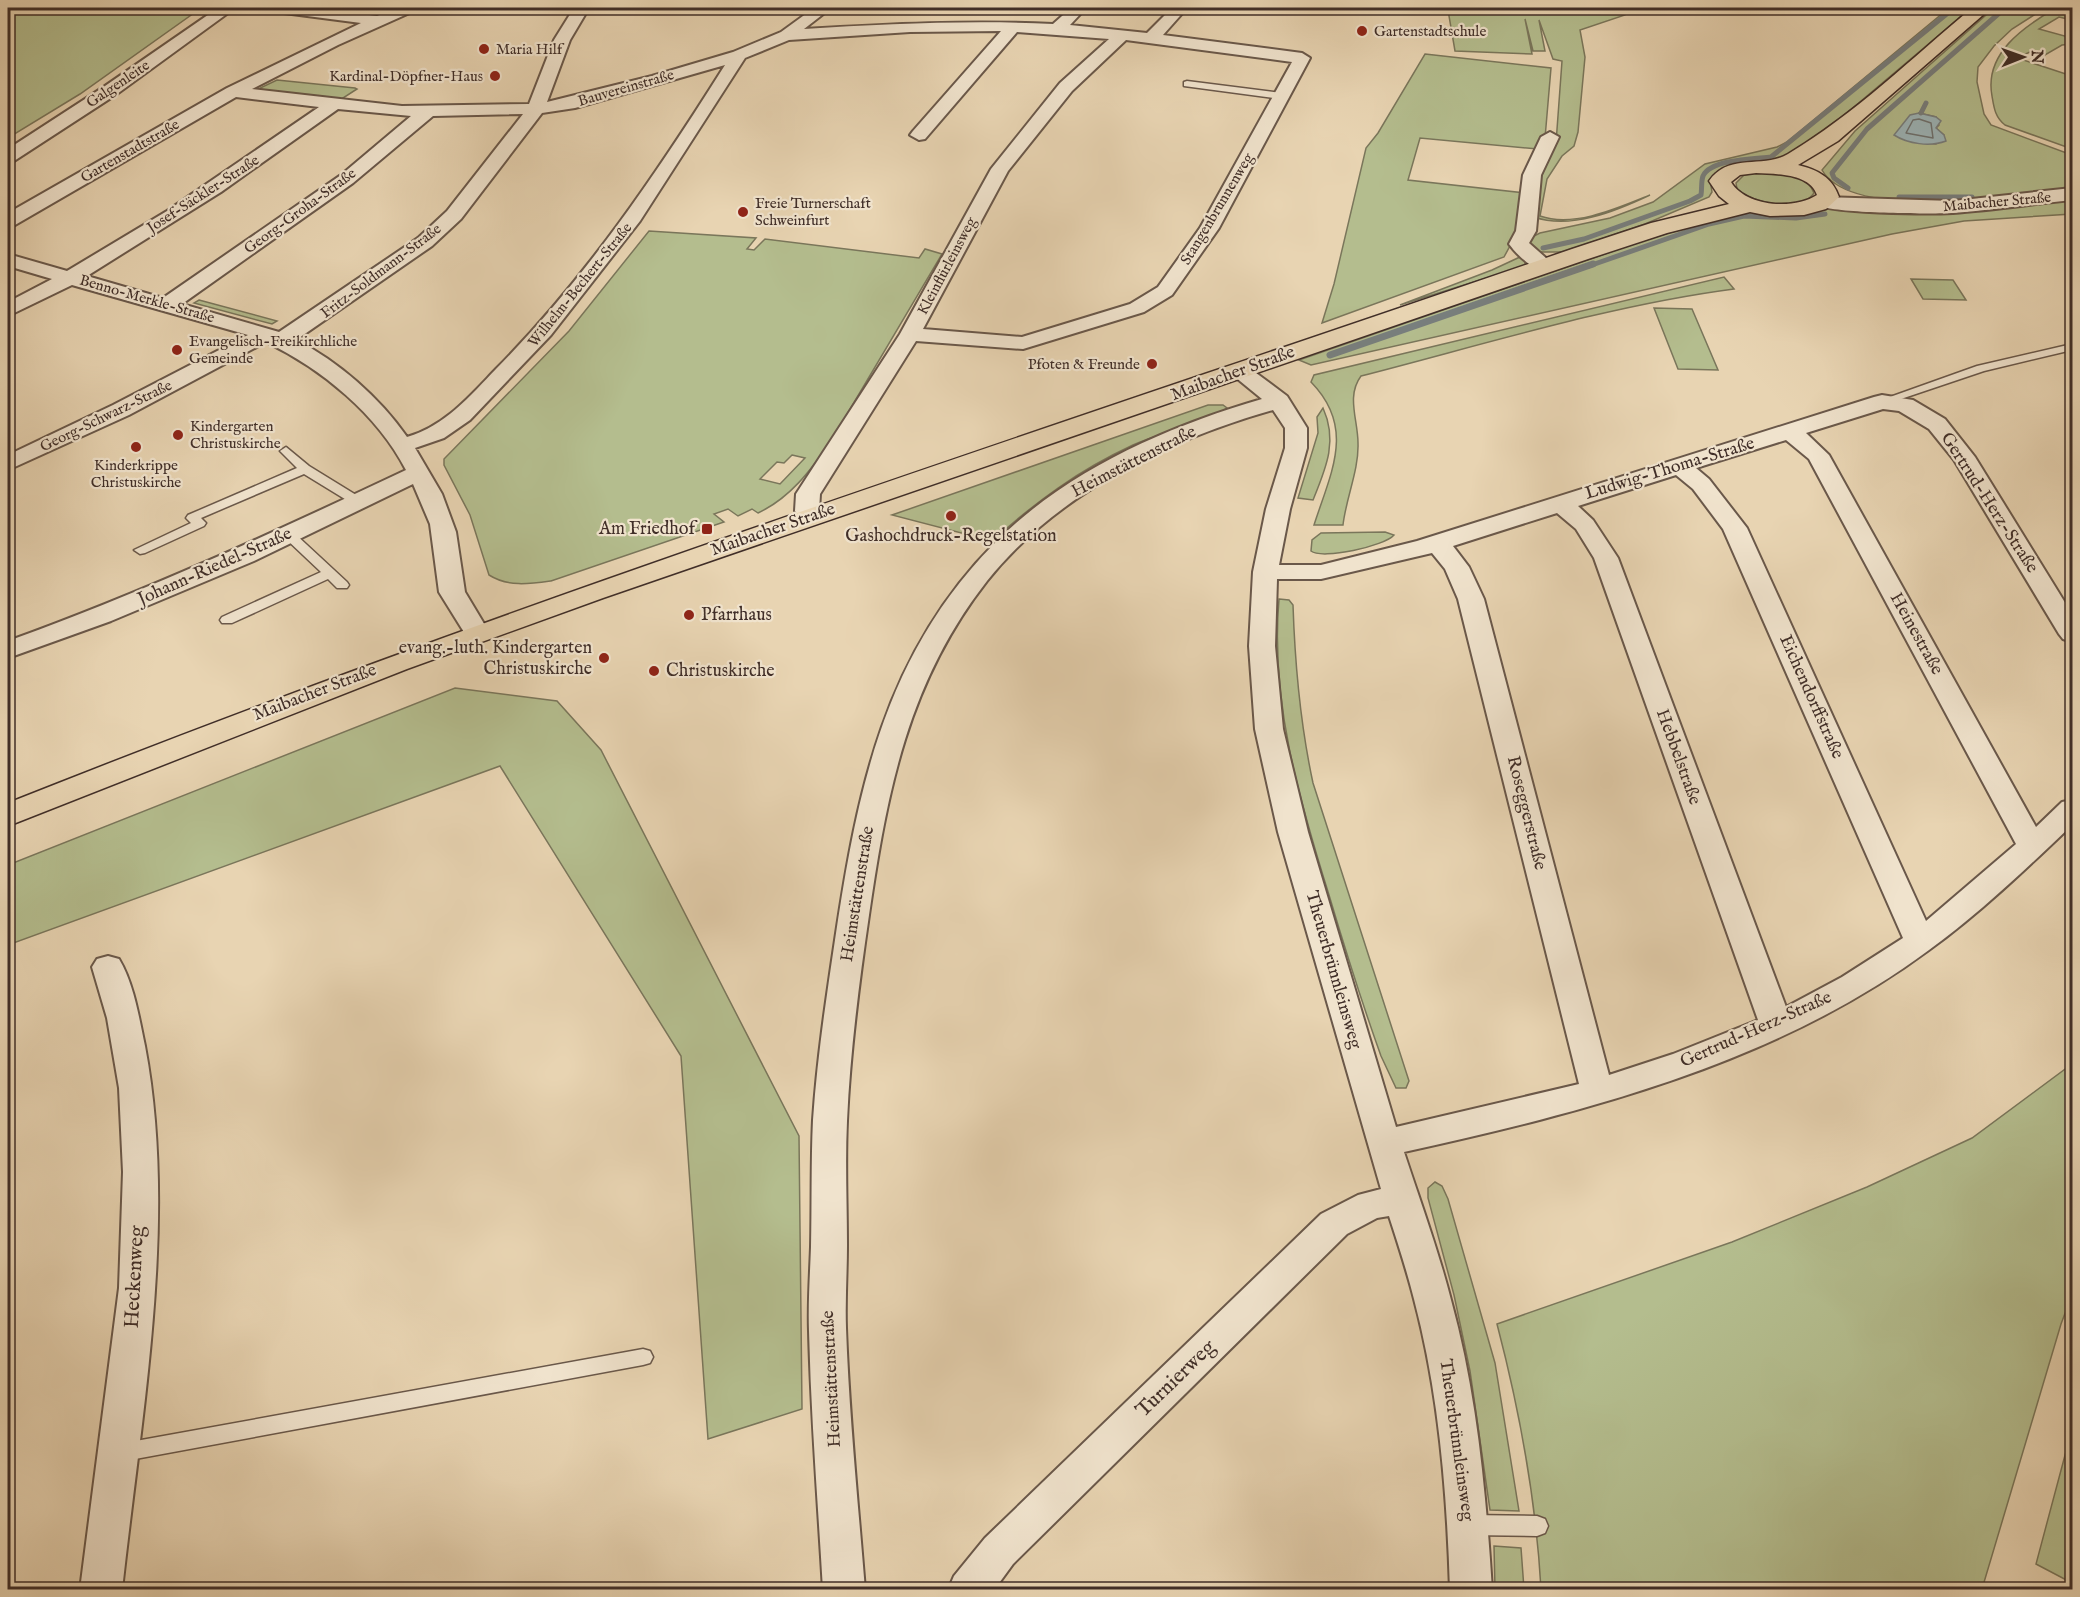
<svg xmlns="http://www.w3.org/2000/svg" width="2080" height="1597" font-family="'IM FELL English',serif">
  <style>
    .green { fill: #b4bd8e; stroke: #7a765b; stroke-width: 1.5; fill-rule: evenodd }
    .water { fill: #9db5b8; stroke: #787f7e; stroke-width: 1.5 }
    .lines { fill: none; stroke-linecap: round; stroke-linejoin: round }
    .shore { stroke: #6e7270; stroke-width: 1.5 }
    .stream-far1 { stroke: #787f7e; stroke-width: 5 }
    .stream { stroke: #787f7e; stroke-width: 7 }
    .lane-casing { stroke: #6a584a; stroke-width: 3 }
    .street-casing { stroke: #6a584a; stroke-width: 4 }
    .primary-casing { stroke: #402e28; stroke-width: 3 }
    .lane { fill: #f0e3cd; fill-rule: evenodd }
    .street { fill: #f0e3cd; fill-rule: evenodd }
    .primary { fill: #e8d4b2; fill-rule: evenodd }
    .poi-dot { fill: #8f2418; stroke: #f0e3cd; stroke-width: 2 }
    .labels { text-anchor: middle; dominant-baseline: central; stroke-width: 4.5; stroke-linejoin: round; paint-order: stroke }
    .far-poi-label { font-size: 15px; fill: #402e28; stroke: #f0e3cd; text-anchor: start }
    .far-street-label { font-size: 15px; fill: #402e28; stroke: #f0e3cd }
    .street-label { font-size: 18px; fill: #402e28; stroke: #f0e3cd }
    .poi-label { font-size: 18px; fill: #402e28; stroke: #f0e3cd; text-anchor: end }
    .near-street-label { font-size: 21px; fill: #402e28; stroke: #f0e3cd }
  </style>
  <rect width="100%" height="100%" fill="#e8d4b2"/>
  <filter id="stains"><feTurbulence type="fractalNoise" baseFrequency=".00333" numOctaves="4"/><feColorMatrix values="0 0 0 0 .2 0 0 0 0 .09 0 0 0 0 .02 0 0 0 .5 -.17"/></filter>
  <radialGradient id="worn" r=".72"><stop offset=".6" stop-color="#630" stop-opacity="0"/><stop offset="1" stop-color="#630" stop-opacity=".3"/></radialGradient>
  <g class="green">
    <polygon points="8,8 201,8 80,94 8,138"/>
    <path d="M1375 8H1628L1625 15 1580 30 1585 57 1578 132 1574 146 1562 156 1547 179 1540 216C1574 228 1618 208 1650 195 1616 211 1571 230 1534 217L1540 179 1556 143 1562 61 1553 59 1539 20 1545 51H1533L1525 19 1532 54 1455 51 1448 10Z"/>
    <polygon points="1949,8 1971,8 1848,112 1784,159 1727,167 1715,173 1710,180 1712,192 1709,197 1645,224 1563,252 1539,252 1529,248 1528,239 1540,233 1610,218 1653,202 1705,164 1777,147 1787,142"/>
    <path d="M1994 8H2045L2012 29 1994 46 1978 67 1977 82 1984 114 1991 125 2072 155V187C2021 197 1852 222 1822 170L1855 131ZM1919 113 1936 117 1939 125 1936 128 1944 135 1936 144 1915 142Z"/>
    <path d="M2056 8H2072V20L2059 17 2039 29 2072 38V44L2062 45 2045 55 2032 51 2017 58 2072 76V149L2005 125C1995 117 1994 108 1992 96 1984 54 2023 27 2056 8Z"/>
    <polygon points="1425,54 1551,68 1545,138 1538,149 1420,138 1408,180 1525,193 1518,231 1504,257 1322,323 1334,284 1366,148 1378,133"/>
    <polygon points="277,80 355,88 357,89 340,100 258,89"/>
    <path d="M1762 172C1779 174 1808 174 1814 193 1800 214 1752 203 1737 189L1736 183 1744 175Z"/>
    <polygon points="2072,199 2072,214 1964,221 1892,234 1311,365 1299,360 1642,241 1742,211 1810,213 1831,208 1967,211"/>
    <path d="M649 231 756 238 747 249 754 250 765 239 919 258 925 249 942 254 830 443C810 471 790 498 758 513L752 509 738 516 728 509 714 514 724 522 551 581C529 584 508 587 489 575L470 515 444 465V459L569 331ZM792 455 805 458 780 484 760 479 777 462 784 463Z"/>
    <polygon points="1520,257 1525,261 1525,266 1400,305 1492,270"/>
    <path d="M1724 277 1734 289C1611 305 1482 345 1361 376 1346 396 1358 420 1358 443 1359 470 1346 498 1343 525H1314C1331 472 1356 428 1311 382L1314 375Z"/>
    <polygon points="1911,279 1953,280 1966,300 1923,299"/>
    <polygon points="199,300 277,321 272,324 194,303"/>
    <polygon points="1654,308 1692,309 1718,370 1678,369"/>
    <path d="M1208 405H1223L1227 408C1202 425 1161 432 1133 445 1077 471 1037 501 992 541L892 515Z"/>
    <path d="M1323 408C1338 441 1326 468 1313 500L1298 498 1318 433 1317 417Z"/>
    <path d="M1385 532 1394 535C1385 546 1322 560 1311 551L1312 540 1321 533Z"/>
    <path d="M1279 599 1289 600 1293 605C1295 666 1300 723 1313 783L1409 1081 1406 1088H1396L1381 1056C1362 1003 1345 949 1329 895 1299 799 1270 701 1279 599Z"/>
    <polygon points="455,688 557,701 601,750 799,1136 802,1409 708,1439 681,1056 500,766 8,945 8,865"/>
    <path d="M2072 1064V1295L2061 1324 1982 1589H1541C1536 1499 1520 1412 1497 1324L1732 1242 1867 1187 1972 1138Z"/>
    <polygon points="1435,1182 1442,1186 1448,1199 1495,1363 1519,1511 1490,1510 1470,1371 1454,1295 1428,1198 1428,1188"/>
    <polygon points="2072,1429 2072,1583 2036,1564"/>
    <polygon points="1494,1546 1521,1548 1524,1589 1495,1589"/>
  </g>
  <path class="water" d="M1919 113 1936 117 1941 121 1936 128 1944 135 1946 141C1930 147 1908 144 1894 135L1910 115Z"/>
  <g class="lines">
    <polygon class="shore" points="1919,119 1931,123 1933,138 1906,133 1913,120"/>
    <g class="stream-far1">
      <polyline points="1921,113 1926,103"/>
      <polyline points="1848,188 1834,178 1832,173 1867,129 2005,8"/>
      <polyline points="1899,197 1972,197"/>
      <path d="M1543 248 1584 239 1690 201 1701 195C1702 190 1701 181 1703 176 1711 159 1755 159 1771 157L1954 8"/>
      <polyline points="1589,266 1709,224 1744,216 1796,218 1825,214"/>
    </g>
    <polyline class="stream" points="1330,355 1593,264"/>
    <defs>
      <g id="lane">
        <polygon points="1187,81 1281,93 1285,96 1281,99 1184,86 1184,82"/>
        <polygon points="2072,344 2072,350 1984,371 1886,404 1882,405 1876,402 1977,366"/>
        <polygon points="286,447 309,466 361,498 361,504 353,504 304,474 201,518 206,523 204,526 145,553 140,554 134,550 191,523 186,518 188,515 297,468 280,451"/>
        <polygon points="289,531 293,532 347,582 349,585 347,588 337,588 328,579 232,623 222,623 220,620 222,617 321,572 285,538 285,532"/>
        <polygon points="643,1349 650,1351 653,1357 650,1363 643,1365 119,1462 112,1459 109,1453 112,1447 119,1444"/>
        <polygon points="1468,1515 1537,1516 1545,1519 1548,1526 1545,1533 1537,1536 1468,1535 1460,1532 1457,1525 1460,1518"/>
      </g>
      <g id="street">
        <polygon points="218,8 235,8 117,94 14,161 8,162 8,149 105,86"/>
        <path d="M276 8H314L377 16 397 8H416L414 11 338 45 252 89 402 106 529 104 554 40 574 8H589L570 40 547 102 652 76 733 52 781 32 814 8H831L804 29C887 24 970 20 1053 24L1071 8H1086L1070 25 1147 33 1172 8H1187L1163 35 1302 53 1310 58 1219 228 1172 295 1144 312 1023 349 916 341 820 494 819 511 822 517 818 522H802L795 511 796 494 900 334 991 169 1060 83 1109 39 1017 32 925 139 919 140 910 135 913 131 1001 31 910 32 789 40 745 58 640 221 551 335 470 420 444 438 415 448 442 494 456 532 465 592 489 632 485 637 476 640 467 637 439 592 430 524 413 484 254 561 111 621 8 658V641C144 592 275 532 406 470 377 414 322 369 266 342L129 415 8 470V455L113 405 248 335 72 285 8 316V302L52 279 8 266V254L67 271 167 211 319 107 236 97 15 225 8 227V213L227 88 361 23 284 13ZM1126 40 1292 62 1200 228 1158 287 1130 304 1022 337 923 329 1008 171 1072 91ZM725 65C657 173 586 278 496 369 470 396 445 426 407 437 380 398 338 361 296 340L432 246 461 219 542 113 575 108ZM338 109 411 116 341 175 163 298 87 276 221 192ZM523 114 447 211 418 238 279 332 182 304 353 183 433 116Z"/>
        <path d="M1550 132 1559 137 1541 175 1536 231 1529 243 1555 266 1552 270C1536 274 1518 256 1509 244L1516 231 1523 175 1541 137Z"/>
        <path d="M2072 188V200C2033 204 1993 210 1953 213 1934 214 1821 214 1814 203L1823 197 1953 201Z"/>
        <path d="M1240 366 1248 367 1287 396 1307 428V448L1290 509 1279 565H1321L1417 541 1874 397 1882 395 1913 400 1945 419 1975 457 2072 614V642L2063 639 2059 634 1954 460 1929 429 1899 411 1883 409 1806 433 1829 455 2036 827 2062 802 2072 800V825C2027 868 1980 913 1929 950 1777 1063 1586 1112 1404 1152 1420 1201 1438 1249 1451 1300 1477 1394 1486 1493 1492 1590H1450C1447 1493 1439 1393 1414 1299 1407 1271 1398 1244 1389 1216L1377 1218 1347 1234 1013 1564 994 1590H948L954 1576 985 1538 1321 1214 1358 1195 1381 1189 1278 832 1255 729 1249 646 1253 572 1266 509 1285 448V428L1273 410C1168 440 1057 493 987 581 908 682 887 791 869 915 859 983 850 1052 847 1121 845 1162 847 1203 847 1245 847 1273 845 1300 846 1328 849 1415 858 1502 865 1590H823C818 1503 811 1417 809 1331 808 1303 810 1275 811 1247 812 1204 811 1162 813 1120 817 1060 826 1000 835 940 857 792 884 655 994 544 1065 471 1166 427 1262 399L1229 372 1232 367ZM1786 440 1809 459 2016 844 1926 921 1747 528 1709 479 1696 468ZM1676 475 1693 489 1723 529 1903 938 1842 977 1786 1007 1618 558 1593 520 1578 506ZM1557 513 1576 529 1594 558 1758 1020 1673 1054 1609 1075 1484 599 1469 567 1453 546ZM1432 553 1445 569 1458 599 1579 1084 1396 1127 1308 832 1283 729 1275 646 1277 579H1321Z"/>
        <path d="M108 956 119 959C134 984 139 1018 145 1046 178 1220 141 1415 122 1590H80L119 1288 123 1172 119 1088 107 1018 92 967 97 959Z"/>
      </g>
      <path id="primary" d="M1972 8H1991L1838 141 1798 165C1818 170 1832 177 1839 197L1826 209 1804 215 1770 216 1750 212 1667 233 1588 259 603 598 407 669 8 826V803C522 598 1049 429 1572 249L1651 223 1729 204 1719 196 1709 181C1729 152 1763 169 1788 154 1855 114 1912 58 1972 8ZM1756 173C1775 174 1810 173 1817 195 1794 210 1746 207 1731 182L1740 175Z"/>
    </defs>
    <use href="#lane" class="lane-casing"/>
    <use href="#street" class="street-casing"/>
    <use href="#primary" class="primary-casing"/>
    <use href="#lane" class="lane"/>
    <use href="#street" class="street"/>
    <use href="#primary" class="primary"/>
  </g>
  <g class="poi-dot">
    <circle cx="1362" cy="31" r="6"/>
    <circle cx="484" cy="49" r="6"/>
    <circle cx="495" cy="76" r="6"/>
    <circle cx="743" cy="212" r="6"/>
    <circle cx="177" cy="350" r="6"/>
    <circle cx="1152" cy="364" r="6"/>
    <circle cx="178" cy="435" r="6"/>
    <circle cx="136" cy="447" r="6"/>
    <circle cx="951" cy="516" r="6"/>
    <rect x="701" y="523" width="12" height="12" rx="3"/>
    <circle cx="689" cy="615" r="6"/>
    <circle cx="604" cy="658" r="6"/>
    <circle cx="654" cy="671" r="6"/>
  </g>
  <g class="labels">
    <g class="far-poi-label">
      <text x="1374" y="31">Gartenstadtschule</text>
      <text x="496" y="49">Maria Hilf</text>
      <text x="483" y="76" text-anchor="end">Kardinal-Döpfner-Haus</text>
      <text x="755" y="203">Freie Turnerschaft<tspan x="755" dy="17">Schweinfurt</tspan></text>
      <text x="189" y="341">Evangelisch-Freikirchliche<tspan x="189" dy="17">Gemeinde</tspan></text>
      <text x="1140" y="364" text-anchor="end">Pfoten &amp; Freunde</text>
      <text x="190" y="426">Kindergarten<tspan x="190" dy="17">Christuskirche</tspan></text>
      <text x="136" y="465" text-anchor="middle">Kinderkrippe<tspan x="136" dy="17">Christuskirche</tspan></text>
    </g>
    <g class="far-street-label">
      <text transform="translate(118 84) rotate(-34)">Galgenleite</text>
      <text transform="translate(626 88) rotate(-16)">Bauvereinstraße</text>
      <text transform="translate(130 151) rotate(-30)">Gartenstadtstraße</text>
      <text transform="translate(203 194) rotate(-33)">Josef-Säckler-Straße</text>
      <text transform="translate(1997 202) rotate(-5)">Maibacher Straße</text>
      <text transform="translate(1217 209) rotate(-59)">Stangenbrunnenweg</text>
      <text transform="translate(300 211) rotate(-36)">Georg-Groha-Straße</text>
      <text transform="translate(947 266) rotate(-62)">Kleinflürleinsweg</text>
      <text transform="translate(381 271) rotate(-37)">Fritz-Soldmann-Straße</text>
      <text transform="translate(580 285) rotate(-51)">Wilhelm-Bechert-Straße</text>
      <text transform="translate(147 299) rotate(16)">Benno-Merkle-Straße</text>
      <text transform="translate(106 416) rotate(-26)">Georg-Schwarz-Straße</text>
    </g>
    <g class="street-label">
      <text transform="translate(1233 374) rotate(-20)">Maibacher Straße</text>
      <text transform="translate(1134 462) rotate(-27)">Heimstättenstraße</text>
      <text transform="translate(1670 469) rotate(-17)">Ludwig-Thoma-Straße</text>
      <text transform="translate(1989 503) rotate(57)">Gertrud-Herz-Straße</text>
      <text transform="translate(773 530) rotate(-19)">Maibacher Straße</text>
      <text transform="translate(215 567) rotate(-24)">Johann-Riedel-Straße</text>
      <text transform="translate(1916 634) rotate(61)">Heinestraße</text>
      <text transform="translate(315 693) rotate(-21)">Maibacher Straße</text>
      <text transform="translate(1811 697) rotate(66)">Eichendorffstraße</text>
      <text transform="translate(1678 757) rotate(70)">Hebbelstraße</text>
      <text transform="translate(1526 813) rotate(76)">Roseggerstraße</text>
      <text transform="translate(858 894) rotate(-81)">Heimstättenstraße</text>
      <text transform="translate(1333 970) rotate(74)">Theuerbrünnleinsweg</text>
      <text transform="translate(1756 1030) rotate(-24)">Gertrud-Herz-Straße</text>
      <text transform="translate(832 1379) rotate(-93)">Heimstättenstraße</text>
      <text transform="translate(1456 1440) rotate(82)">Theuerbrünnleinsweg</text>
    </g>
    <g class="poi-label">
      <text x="695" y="529">Am Friedhof</text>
      <text x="951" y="536" text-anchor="middle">Gashochdruck-Regelstation</text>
      <text x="701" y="615" text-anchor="start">Pfarrhaus</text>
      <text x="592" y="648">evang.-luth. Kindergarten<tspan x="592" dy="21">Christuskirche</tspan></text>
      <text x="666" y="671" text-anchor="start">Christuskirche</text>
    </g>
    <g class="near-street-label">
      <text transform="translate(135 1277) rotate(-87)">Heckenweg</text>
      <text transform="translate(1176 1379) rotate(-44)">Turnierweg</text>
    </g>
  </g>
  <rect width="2080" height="1597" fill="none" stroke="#e8d4b2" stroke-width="30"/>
  <rect x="9" y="9" width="2062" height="1579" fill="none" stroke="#402e28" stroke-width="3"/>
  <rect x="15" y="15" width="2050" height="1567" fill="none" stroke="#402e28" stroke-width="1.5"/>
  <g transform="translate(2023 57) rotate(89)" stroke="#f0e3cd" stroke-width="4.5" paint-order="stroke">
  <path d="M0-4.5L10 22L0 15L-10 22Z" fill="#402e28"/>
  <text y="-9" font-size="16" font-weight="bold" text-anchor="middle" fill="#402e28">N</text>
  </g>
  <rect width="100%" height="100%" filter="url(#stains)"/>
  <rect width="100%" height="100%" fill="url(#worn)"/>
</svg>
